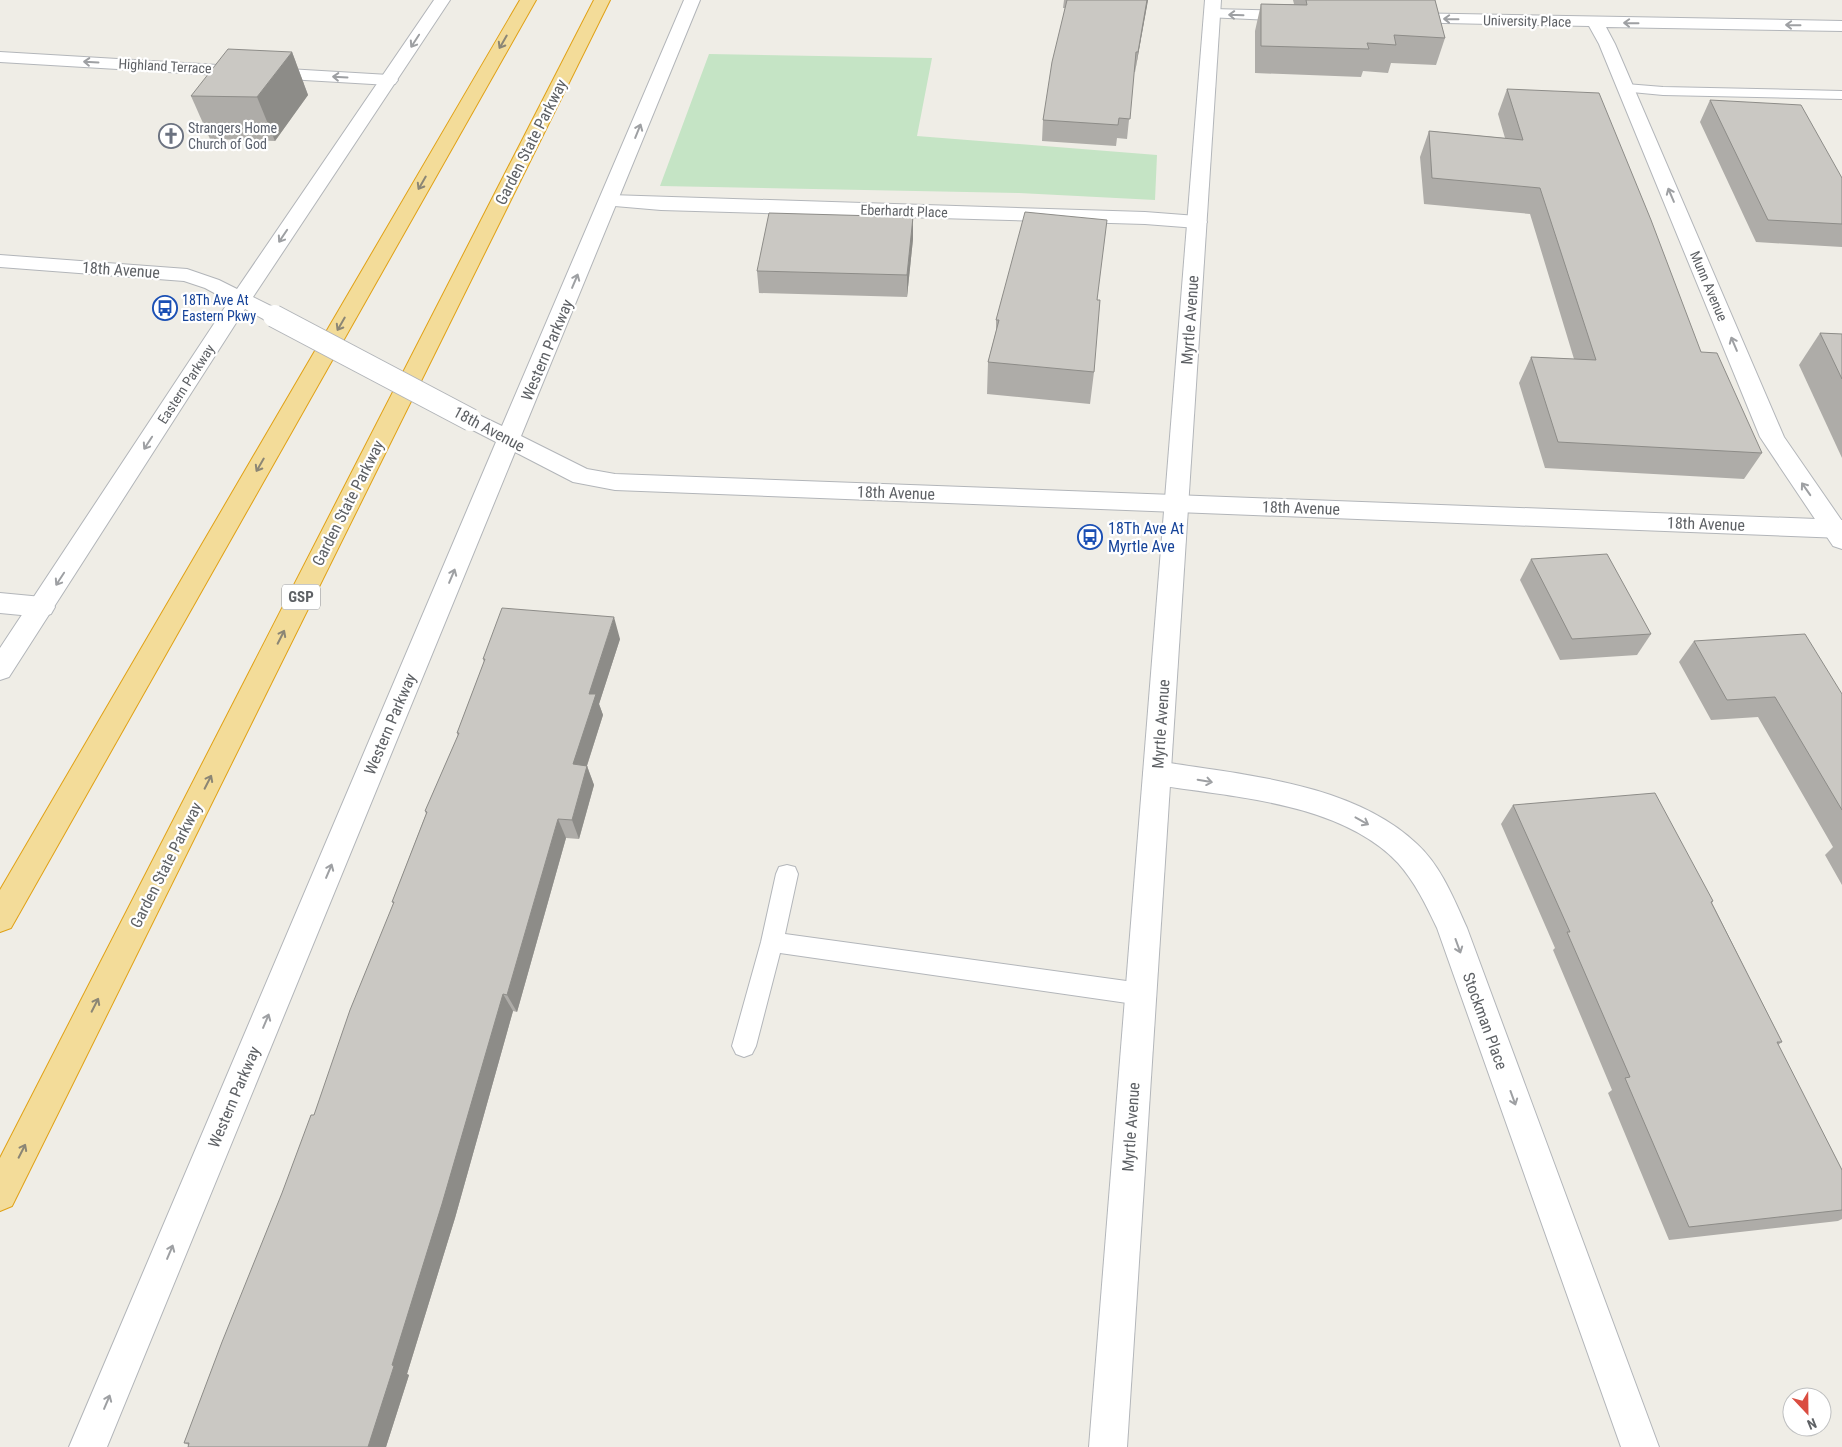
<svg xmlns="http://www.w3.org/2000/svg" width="1842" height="1447" font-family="'Roboto Condensed',sans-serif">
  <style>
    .green { fill: #c5e4c5 }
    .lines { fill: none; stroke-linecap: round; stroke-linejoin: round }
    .service-casing { stroke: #b3b6ba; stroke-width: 2 }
    .minor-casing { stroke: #b3b6ba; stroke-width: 2 }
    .tertiary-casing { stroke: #b3b6ba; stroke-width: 2 }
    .secondary-casing { stroke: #b2b5b9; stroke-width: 2 }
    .motorway-casing { stroke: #e0a115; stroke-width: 2 }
    .service { fill: #fff; fill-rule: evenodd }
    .minor { fill: #fff; fill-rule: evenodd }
    .tertiary { fill: #fff; fill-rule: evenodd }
    .secondary { fill: #fff; fill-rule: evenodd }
    .motorway { fill: #f3dc99; fill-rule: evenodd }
    .secondary-bridge-casing { stroke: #b2b5b9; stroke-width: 24; stroke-linecap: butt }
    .secondary-bridge { stroke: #fff; stroke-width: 22 }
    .wall { fill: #aeaca8 }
    .shaded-wall { fill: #8d8c88 }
    .building { fill: #cac8c3; stroke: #8d8c88 }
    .oneway { stroke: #9ea0a3 }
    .oneway2 { stroke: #8b8675 }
    .labels { text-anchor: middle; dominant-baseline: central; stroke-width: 4.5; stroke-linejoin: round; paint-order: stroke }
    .far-street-label { font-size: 14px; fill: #5e6165; stroke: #fff }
    .far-worship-label { font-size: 14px; fill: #5b616d; stroke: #fff; text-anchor: start }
    .far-transit-label { font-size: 14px; fill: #164399; stroke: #fff; text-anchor: start }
    .shield { fill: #fff; stroke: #8e9093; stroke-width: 1 }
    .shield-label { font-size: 15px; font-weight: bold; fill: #5e6165 }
    .street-label { font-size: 16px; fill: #5e6165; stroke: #fff }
    .transit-label { font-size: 16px; fill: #164399; stroke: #fff; text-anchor: start }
  </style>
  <rect width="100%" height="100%" fill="#efede6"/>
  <polygon class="green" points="709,54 932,58 917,136 1157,155 1155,200 1019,193 660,186"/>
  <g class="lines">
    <defs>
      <g id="service">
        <polygon points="1626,84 1663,87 1842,91 1842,99 1663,95 1621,91 1620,88 1621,85"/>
        <polygon points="787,865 795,867 798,874 785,934 1141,983 1149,986 1153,994 1149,1002 1141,1005 780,953 756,1046 752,1054 744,1057 736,1054 732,1046 761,942 776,874 779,867"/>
      </g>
      <g id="minor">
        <polygon points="1212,9 1296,11 1302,13 1304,16 1302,19 1296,21 1206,17 1204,14 1206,11"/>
        <polygon points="1404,13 1842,21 1842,31 1606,27 1615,44 1784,437 1842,521 1842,549 1833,546 1760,437 1599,44 1589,26 1398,22 1396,18 1398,14"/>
        <polygon points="0,52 389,75 395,76 398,80 395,84 389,85 0,62"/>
        <polygon points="610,195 1145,212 1197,216 1204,218 1207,222 1204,226 1197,228 1145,224 661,210 603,205 600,201 603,197"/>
        <polygon points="0,593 42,597 51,600 55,607 51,614 42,617 0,613"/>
        <path d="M1157 761C1241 775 1352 782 1417 844 1441 866 1454 899 1467 928L1659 1447H1621L1437 928C1426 905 1415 882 1398 863 1341 803 1234 797 1157 785L1147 781 1143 773 1147 765Z"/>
      </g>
      <polygon id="tertiary" points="1205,0 1221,0 1127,1447 1089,1447"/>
      <g id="secondary">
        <polygon points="434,0 450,0 253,297 281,311 285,316 281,321 274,322 267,321 245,309 9,677 0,680 0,648 229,301 205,288 184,281 0,267 0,255 187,269 219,280 237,289"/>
        <polygon points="684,0 700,0 521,436 587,469 615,474 1842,520 1842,538 615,490 573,482 515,452 107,1447 69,1447 496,442 463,425 460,420 463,415 471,412 479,415 502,426"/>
      </g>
      <g id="motorway">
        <polygon points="520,0 536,0 11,928 0,932 0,890"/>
        <polygon points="594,0 610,0 12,1206 0,1211 0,1158"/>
      </g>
    </defs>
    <use href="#service" class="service-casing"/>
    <use href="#minor" class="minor-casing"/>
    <use href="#tertiary" class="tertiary-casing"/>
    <use href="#secondary" class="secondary-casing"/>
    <use href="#motorway" class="motorway-casing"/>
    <use href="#service" class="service"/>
    <use href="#minor" class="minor"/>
    <use href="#tertiary" class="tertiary"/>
    <use href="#secondary" class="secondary"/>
    <use href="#motorway" class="motorway"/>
    <defs>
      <polyline id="secondary-bridge" points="274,316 471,420"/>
    </defs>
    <use href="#secondary-bridge" class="secondary-bridge-casing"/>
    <use href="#secondary-bridge" class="secondary-bridge"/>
  </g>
  <g class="wall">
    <polygon points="1064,0 1148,0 1135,72 1134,72 1127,139 1117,138 1116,146 1042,141 1043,120 1065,8 1063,8"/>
    <polygon points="1293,0 1435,0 1445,38 1436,65 1391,63 1388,73 1363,71 1361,77 1255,73 1255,31 1261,4 1294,4"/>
    <polygon points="292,52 308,95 275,141 210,139 191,96"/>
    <polygon points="1507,89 1701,352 1762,453 1744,479 1545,468 1519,383 1531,357 1574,359 1530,214 1424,204 1420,157 1429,131 1505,138 1498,114"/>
    <polygon points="1710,100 1842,178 1842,247 1756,242 1700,122"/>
    <polygon points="913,217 913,239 907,297 759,293 757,271"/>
    <polygon points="1097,300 1094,372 1090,404 987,394 988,362 996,331 996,320"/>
    <polygon points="1820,333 1842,334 1842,458 1799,365"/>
    <polygon points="1531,559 1651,634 1637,655 1560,660 1520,580"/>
    <polygon points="620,639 599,704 603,715 587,766 594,785 579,839 566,838 517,1012 513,1011 455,1218 407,1374 409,1375 386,1447 188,1447 189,1445 184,1443 314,1115 394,904 392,902 426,814 425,811 458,736 457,733 484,662 483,659"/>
    <polygon points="1694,641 1842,694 1842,885 1825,855 1833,847 1758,717 1711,720 1679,662"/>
    <polygon points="1513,805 1713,901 1712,903 1782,1042 1778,1045 1842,1170 1842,1219 1838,1221 1669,1240 1608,1093 1612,1090 1553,950 1555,948 1501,824"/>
  </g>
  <g class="shaded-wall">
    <polygon points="1147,0 1148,0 1135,72 1138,52"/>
    <polygon points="292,52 308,95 275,141 257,97"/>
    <polygon points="913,217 913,239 907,297 907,275"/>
    <polygon points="614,617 620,639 599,704 603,715 581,784 573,764 589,694"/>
    <polygon points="587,766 594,785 579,839 572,820"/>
    <polygon points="558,819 566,838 517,1012 507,995"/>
    <polygon points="503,994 513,1011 455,1218 407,1374 409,1375 386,1447 368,1447 392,1365"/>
  </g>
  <g class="building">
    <polygon points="1067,0 1147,0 1138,52 1136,52 1130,119 1119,118 1118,125 1043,120 1052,62"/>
    <polygon points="1306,0 1435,0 1445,38 1394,35 1396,45 1367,43 1369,49 1261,46 1261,4 1307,5"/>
    <polygon points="228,49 292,52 257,97 191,96"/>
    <polygon points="1507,89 1599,93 1651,220 1701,352 1717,353 1762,453 1558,442 1531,357 1596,360 1540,188 1432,178 1429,131 1523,140"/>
    <polygon points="1710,100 1801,105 1842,178 1842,224 1768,220"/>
    <polygon points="1025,212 1107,220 1097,300 1100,300 1094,372 988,362 999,320 996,320"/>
    <polygon points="769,213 913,217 907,275 757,271"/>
    <polygon points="1820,333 1842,334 1842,379"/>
    <polygon points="1607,554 1651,634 1572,639 1531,559"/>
    <polygon points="502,608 614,617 589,694 596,694 573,764 587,766 572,820 558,819 507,995 503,994 442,1204 392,1365 394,1366 368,1447 188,1447 189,1443 184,1443 222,1342 282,1193 311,1115 314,1115 350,1010 394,902 392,902 427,812 425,811 459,733 457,733 485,659 483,659"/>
    <polygon points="1805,634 1842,694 1842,810 1775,697 1727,700 1694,641"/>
    <polygon points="1655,793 1713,901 1711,902 1782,1042 1777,1042 1842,1170 1842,1210 1689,1227 1625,1078 1630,1077 1567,932 1570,932 1513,805"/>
  </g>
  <defs><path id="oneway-shaft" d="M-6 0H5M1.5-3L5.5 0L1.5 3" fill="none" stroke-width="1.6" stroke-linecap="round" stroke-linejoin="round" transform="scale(1.25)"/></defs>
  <g class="oneway">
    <use href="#oneway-shaft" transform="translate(1236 15) rotate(-178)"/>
    <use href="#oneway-shaft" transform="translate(1451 19) rotate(-179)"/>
    <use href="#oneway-shaft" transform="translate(1631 23) rotate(-179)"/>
    <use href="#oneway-shaft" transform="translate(1793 25) rotate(-179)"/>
    <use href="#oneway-shaft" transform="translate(415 41) rotate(123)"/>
    <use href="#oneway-shaft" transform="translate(91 62) rotate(-177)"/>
    <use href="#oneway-shaft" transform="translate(340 77) rotate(-177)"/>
    <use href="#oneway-shaft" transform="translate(638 131) rotate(-68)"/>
    <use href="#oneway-shaft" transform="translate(1671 195) rotate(-113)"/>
    <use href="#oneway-shaft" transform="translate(283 236) rotate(124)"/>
    <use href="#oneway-shaft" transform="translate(575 281) rotate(-67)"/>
    <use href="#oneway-shaft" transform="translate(1734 344) rotate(-113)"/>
    <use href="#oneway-shaft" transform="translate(148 443) rotate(123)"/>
    <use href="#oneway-shaft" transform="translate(1806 489) rotate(-125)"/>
    <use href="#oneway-shaft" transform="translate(452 576) rotate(-67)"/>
    <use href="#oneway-shaft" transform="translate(60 579) rotate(123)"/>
    <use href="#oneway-shaft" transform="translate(1205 781) rotate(10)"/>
    <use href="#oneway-shaft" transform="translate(1362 821) rotate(29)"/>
    <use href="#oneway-shaft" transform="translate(329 871) rotate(-67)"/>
    <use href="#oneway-shaft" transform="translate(1458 946) rotate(70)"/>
    <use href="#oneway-shaft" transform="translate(266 1021) rotate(-67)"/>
    <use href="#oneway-shaft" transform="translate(1513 1098) rotate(70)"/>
    <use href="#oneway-shaft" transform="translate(170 1252) rotate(-67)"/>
    <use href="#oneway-shaft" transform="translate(107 1402) rotate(-67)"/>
  </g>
  <g class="oneway2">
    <use href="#oneway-shaft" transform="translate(503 42) rotate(120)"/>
    <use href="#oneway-shaft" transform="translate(422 183) rotate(120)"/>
    <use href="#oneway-shaft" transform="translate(341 324) rotate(120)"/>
    <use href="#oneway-shaft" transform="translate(260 465) rotate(120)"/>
    <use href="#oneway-shaft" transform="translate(281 637) rotate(-63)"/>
    <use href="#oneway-shaft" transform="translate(208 782) rotate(-63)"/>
    <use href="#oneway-shaft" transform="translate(95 1005) rotate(-63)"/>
    <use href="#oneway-shaft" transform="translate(22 1151) rotate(-63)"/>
  </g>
  <defs>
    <symbol id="church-ring" viewBox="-11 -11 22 22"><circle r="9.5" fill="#fff" stroke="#6b7280" stroke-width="1.5"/><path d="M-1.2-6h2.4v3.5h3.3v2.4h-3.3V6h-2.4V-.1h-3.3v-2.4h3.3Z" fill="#6b7280"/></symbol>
    <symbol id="bus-ring" viewBox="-11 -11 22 22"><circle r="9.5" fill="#fff" stroke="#1a4fb4" stroke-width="1.5"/><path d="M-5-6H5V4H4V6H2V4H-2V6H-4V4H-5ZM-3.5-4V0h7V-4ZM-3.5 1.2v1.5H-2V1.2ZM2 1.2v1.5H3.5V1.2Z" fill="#1a4fb4"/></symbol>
  </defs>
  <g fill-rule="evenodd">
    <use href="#church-ring" x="157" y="122" width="28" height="28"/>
    <use href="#bus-ring" x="151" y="294" width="28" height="28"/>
    <use href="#bus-ring" x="1076" y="523" width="28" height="28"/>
  </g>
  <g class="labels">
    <g class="far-street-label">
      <text transform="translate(1527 21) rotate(1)">University Place</text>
      <text transform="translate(165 66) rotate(3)">Highland Terrace</text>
      <text transform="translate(904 211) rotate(2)">Eberhardt Place</text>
      <text transform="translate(1709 286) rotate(67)">Munn Avenue</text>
      <text transform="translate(186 384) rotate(-57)">Eastern Parkway</text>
    </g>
    <g class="far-worship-label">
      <text x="188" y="128">Strangers Home<tspan x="188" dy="16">Church of God</tspan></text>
    </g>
    <g class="far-transit-label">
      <text x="182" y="300">18Th Ave At<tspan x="182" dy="16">Eastern Pkwy</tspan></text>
    </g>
    <rect class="shield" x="282" y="584.5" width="38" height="25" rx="4"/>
    <g class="shield-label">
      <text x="301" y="597">GSP</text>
    </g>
    <g class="street-label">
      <text transform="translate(531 142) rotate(-63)">Garden State Parkway</text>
      <text transform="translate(121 270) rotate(4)">18th Avenue</text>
      <text transform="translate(1190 320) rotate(-86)">Myrtle Avenue</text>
      <text transform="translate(547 350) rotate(-67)">Western Parkway</text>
      <text transform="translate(489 429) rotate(28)">18th Avenue</text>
      <text transform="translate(896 493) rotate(2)">18th Avenue</text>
      <text transform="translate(348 503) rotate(-63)">Garden State Parkway</text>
      <text transform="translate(1301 508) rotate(2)">18th Avenue</text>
      <text transform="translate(1706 524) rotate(2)">18th Avenue</text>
      <text transform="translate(390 724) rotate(-67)">Western Parkway</text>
      <text transform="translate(1161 724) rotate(-86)">Myrtle Avenue</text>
      <text transform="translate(166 865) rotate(-63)">Garden State Parkway</text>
      <text transform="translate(1485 1021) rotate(70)">Stockman Place</text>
      <text transform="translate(234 1097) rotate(-67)">Western Parkway</text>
      <text transform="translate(1131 1127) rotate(-86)">Myrtle Avenue</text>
    </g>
    <g class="transit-label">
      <text x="1108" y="528">18Th Ave At<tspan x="1108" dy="18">Myrtle Ave</tspan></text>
    </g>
  </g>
  <g transform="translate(1807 1412) rotate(158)"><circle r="24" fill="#ffffff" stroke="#bfc0c1"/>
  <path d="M0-4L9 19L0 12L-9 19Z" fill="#da4d41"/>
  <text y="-8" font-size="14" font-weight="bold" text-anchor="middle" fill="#5e6165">N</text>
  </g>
</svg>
